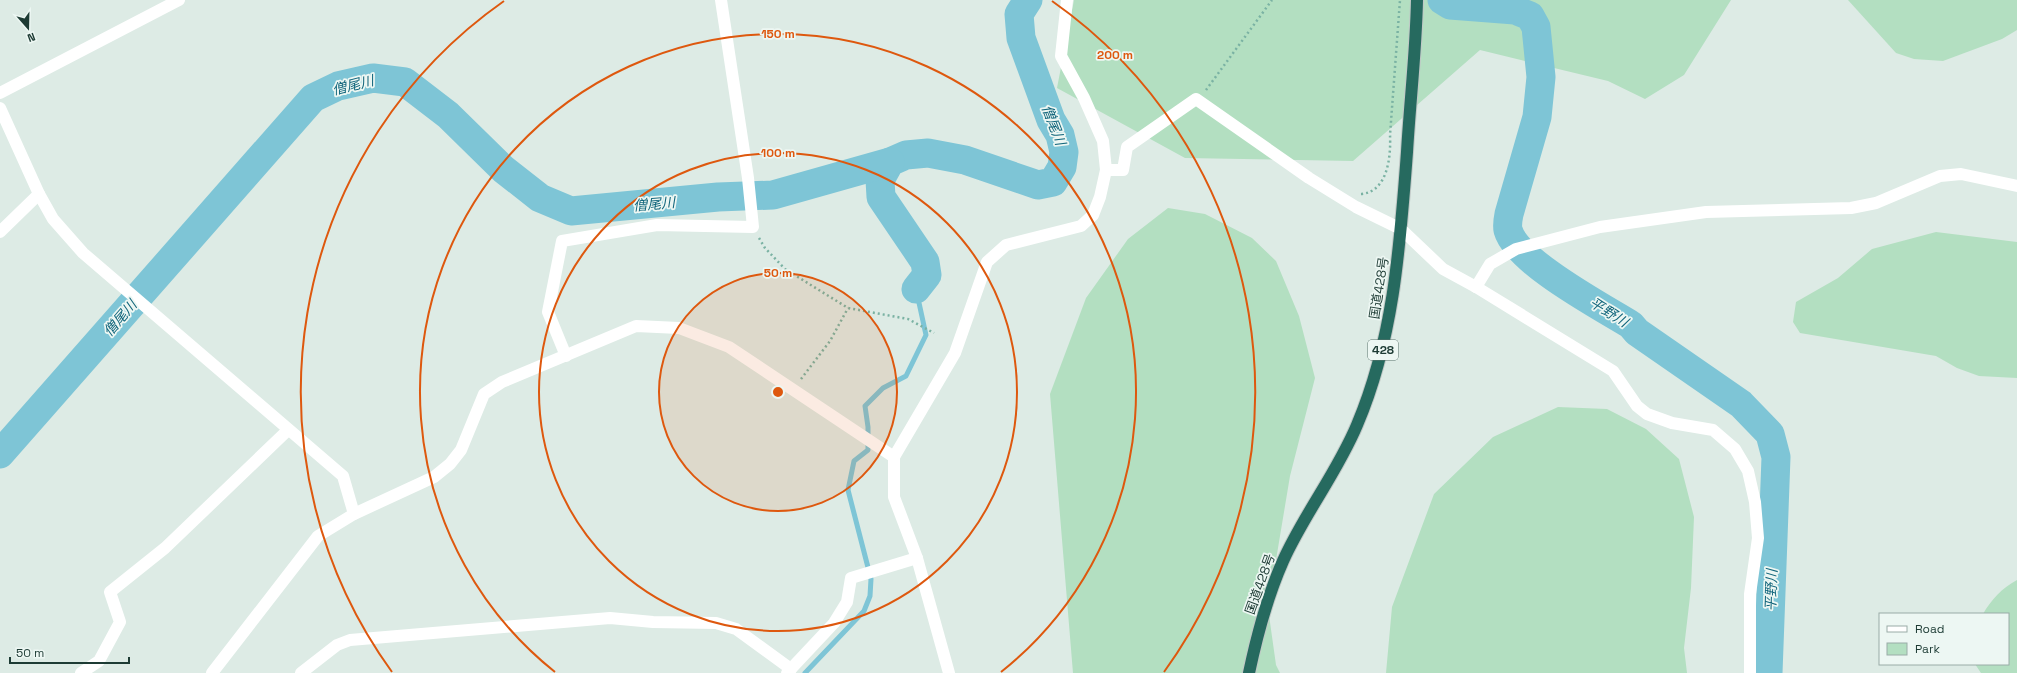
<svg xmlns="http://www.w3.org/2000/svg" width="2017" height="673" font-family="'Space Grotesk','Noto Sans JP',sans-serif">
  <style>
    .green { fill: #b3dfc1 }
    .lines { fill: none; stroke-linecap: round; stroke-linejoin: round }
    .stream { stroke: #7ec5d6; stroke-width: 5 }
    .river { stroke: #7ec5d6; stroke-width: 29 }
    .highway-casing { stroke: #c0c8c6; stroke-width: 14 }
    .path { stroke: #7ab2a3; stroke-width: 2.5; stroke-dasharray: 2 3; stroke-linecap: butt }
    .minor { stroke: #fff; stroke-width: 12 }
    .highway { stroke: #266a5f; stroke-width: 12 }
    .ring { fill: none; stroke: #de580e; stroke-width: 2 }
    .labels { text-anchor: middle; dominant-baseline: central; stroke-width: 3.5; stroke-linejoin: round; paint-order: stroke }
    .shield { fill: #edf7f3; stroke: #5b736d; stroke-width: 1 }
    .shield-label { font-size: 12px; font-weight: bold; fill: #1d3b34 }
    .street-label { font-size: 13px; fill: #1d3b34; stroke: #edf7f3 }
    .water-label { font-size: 14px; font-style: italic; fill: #12667c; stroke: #edf7f3 }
    .centre { fill: #de580e; stroke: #edf7f3; stroke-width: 2 }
    .ring-label { font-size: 12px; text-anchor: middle; font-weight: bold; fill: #de580e; stroke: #edf7f3; stroke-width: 3.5; stroke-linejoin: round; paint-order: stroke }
  </style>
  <rect width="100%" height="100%" fill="#ddebe5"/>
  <g class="green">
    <polygon points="1074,0 1731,0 1684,75 1645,99 1608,81 1480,50 1353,161 1185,158 1057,88"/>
    <polygon points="1848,0 2017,0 2017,30 2002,39 1943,61 1914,59 1896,53"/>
    <polygon points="1168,208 1205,214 1252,238 1276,261 1299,316 1315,378 1290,476 1268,608 1276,665 1280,673 1073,673 1050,394 1086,298 1128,239"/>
    <polygon points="1936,232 2017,242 2017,378 1979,376 1957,368 1936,356 1800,333 1793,322 1796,302 1838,278 1872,249"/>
    <polygon points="1558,407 1607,409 1646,429 1679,459 1694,517 1691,588 1684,648 1687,673 1386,673 1392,607 1434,494 1493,437"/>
    <path d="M2017 580V673H1981L1975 664H2008V614H1983C1991 600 2002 588 2017 580Z"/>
  </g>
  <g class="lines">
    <polyline class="stream" points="805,673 864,611 870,596 871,579 848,490 854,461 868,450 868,427 865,406 883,388 906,376 926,335 916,289"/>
    <g class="river">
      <path d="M1442 0 1450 5 1515 10 1530 16 1536 27 1541 77 1537 117 1509 214C1508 219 1507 225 1508 230 1517 262 1602 307 1631 325L1637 332 1741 404 1770 434 1776 457 1768 673"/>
      <polyline points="916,289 927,275 925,262 881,197 880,180 890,162 906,155 928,153 965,160 1038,185 1053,182 1062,167 1064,152 1060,135 1051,120 1021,38 1019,14 1028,0"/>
      <polyline points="0,454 313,98 338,86 373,78 405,82 448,115 503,169 540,198 571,211 718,197 773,195 890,162"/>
    </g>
    <defs>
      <path id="highway" d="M1249 673C1257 635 1267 597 1283 561 1304 514 1337 473 1357 425 1394 338 1400 245 1407 152 1410 101 1416 51 1417 0"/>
    </defs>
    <use href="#highway" class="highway-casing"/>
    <g class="path">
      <polyline points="1206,90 1272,0"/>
      <path d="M1361 194C1388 192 1391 156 1390 135L1400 0"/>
      <polyline points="759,238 765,248 785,269 848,308 908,319 934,333"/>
      <polyline points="801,379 830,341 848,308"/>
    </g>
    <g class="minor">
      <polyline points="0,93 179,0"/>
      <polyline points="0,108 39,194 53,219 83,253 343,476 354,514"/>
      <polyline points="1106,170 1123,170 1127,147 1196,99 1309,178 1356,207 1401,229 1443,269 1476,287 1613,371 1637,406 1647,414 1672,423 1713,430 1735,449 1748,471 1755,502 1758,538 1750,594 1750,673"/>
      <polyline points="0,232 39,194"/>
      <polyline points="1476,287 1490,264 1516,249 1600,227 1706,212 1851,208 1876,203 1940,176 1961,174 2017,186"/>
      <polyline points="566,356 548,312 562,241 657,225 753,227 748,178 721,0"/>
      <polyline points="81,673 99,661 120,622 110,592 165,548 288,430"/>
      <polyline points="212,673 318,536 354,514 434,477 450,464 461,450 484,394 502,382 636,326 679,328 729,347 894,457"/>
      <polyline points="301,673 337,645 350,640 610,618 653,622 716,623 736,629 791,669"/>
      <polyline points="787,673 834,623 847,602 851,578 917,558"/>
      <polyline points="949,673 917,558 894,497 894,457 955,353 987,262 1006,245 1081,226 1093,215 1100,197 1106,170 1103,141 1084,98 1061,56 1067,0"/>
    </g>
    <use href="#highway" class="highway"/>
  </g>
  <circle cx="778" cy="392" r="119" fill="#de580e" fill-opacity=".12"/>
  <g class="ring">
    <circle cx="778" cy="392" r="119"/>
    <circle cx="778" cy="392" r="239"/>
    <path d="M555 672A358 358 0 1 1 1001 672"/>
    <path d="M392 672A477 477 0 0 1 504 1M1052 1A477 477 0 0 1 1164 672"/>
  </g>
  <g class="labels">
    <rect class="shield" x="1368" y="340" width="30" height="20" rx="3"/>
    <g class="shield-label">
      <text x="1383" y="350">428</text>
    </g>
    <g class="street-label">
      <text transform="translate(1379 288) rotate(-81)">国道428号</text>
      <text transform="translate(1260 584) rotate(-70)">国道428号</text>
    </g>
    <g class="water-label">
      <text transform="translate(353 85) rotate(-14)">僧尾川</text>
      <text transform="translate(1054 125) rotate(69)">僧尾川</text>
      <text transform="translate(654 204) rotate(-5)">僧尾川</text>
      <text transform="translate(1609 312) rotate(32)">平野川</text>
      <text transform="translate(120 318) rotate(-49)">僧尾川</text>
      <text transform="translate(1771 590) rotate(-88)">平野川</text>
    </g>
  </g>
  <circle cx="778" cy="392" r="6" class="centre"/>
  <g class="ring-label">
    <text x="778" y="38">150 m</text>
    <text x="1115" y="59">200 m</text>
    <text x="778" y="157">100 m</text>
    <text x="778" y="277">50 m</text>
  </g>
  <rect x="1879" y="613" width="130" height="52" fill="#edf7f3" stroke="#9aaca7"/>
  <rect x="1887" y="626" width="20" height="6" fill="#ffffff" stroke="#9aaca7"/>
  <text x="1915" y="633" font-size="12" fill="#1d3b34">Road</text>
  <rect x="1887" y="643" width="20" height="12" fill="#b3dfc1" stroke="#9aaca7"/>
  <text x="1915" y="653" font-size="12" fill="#1d3b34">Park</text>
  <g transform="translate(28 28) rotate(160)" stroke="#edf7f3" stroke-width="3" paint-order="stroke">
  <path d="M0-3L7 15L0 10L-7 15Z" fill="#1d3b34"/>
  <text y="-6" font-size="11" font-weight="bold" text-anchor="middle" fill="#1d3b34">N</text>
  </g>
  <path d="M10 657v6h119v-6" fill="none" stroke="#1d3b34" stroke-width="2"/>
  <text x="16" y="657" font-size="12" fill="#1d3b34" stroke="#edf7f3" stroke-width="3" paint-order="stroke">50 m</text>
</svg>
